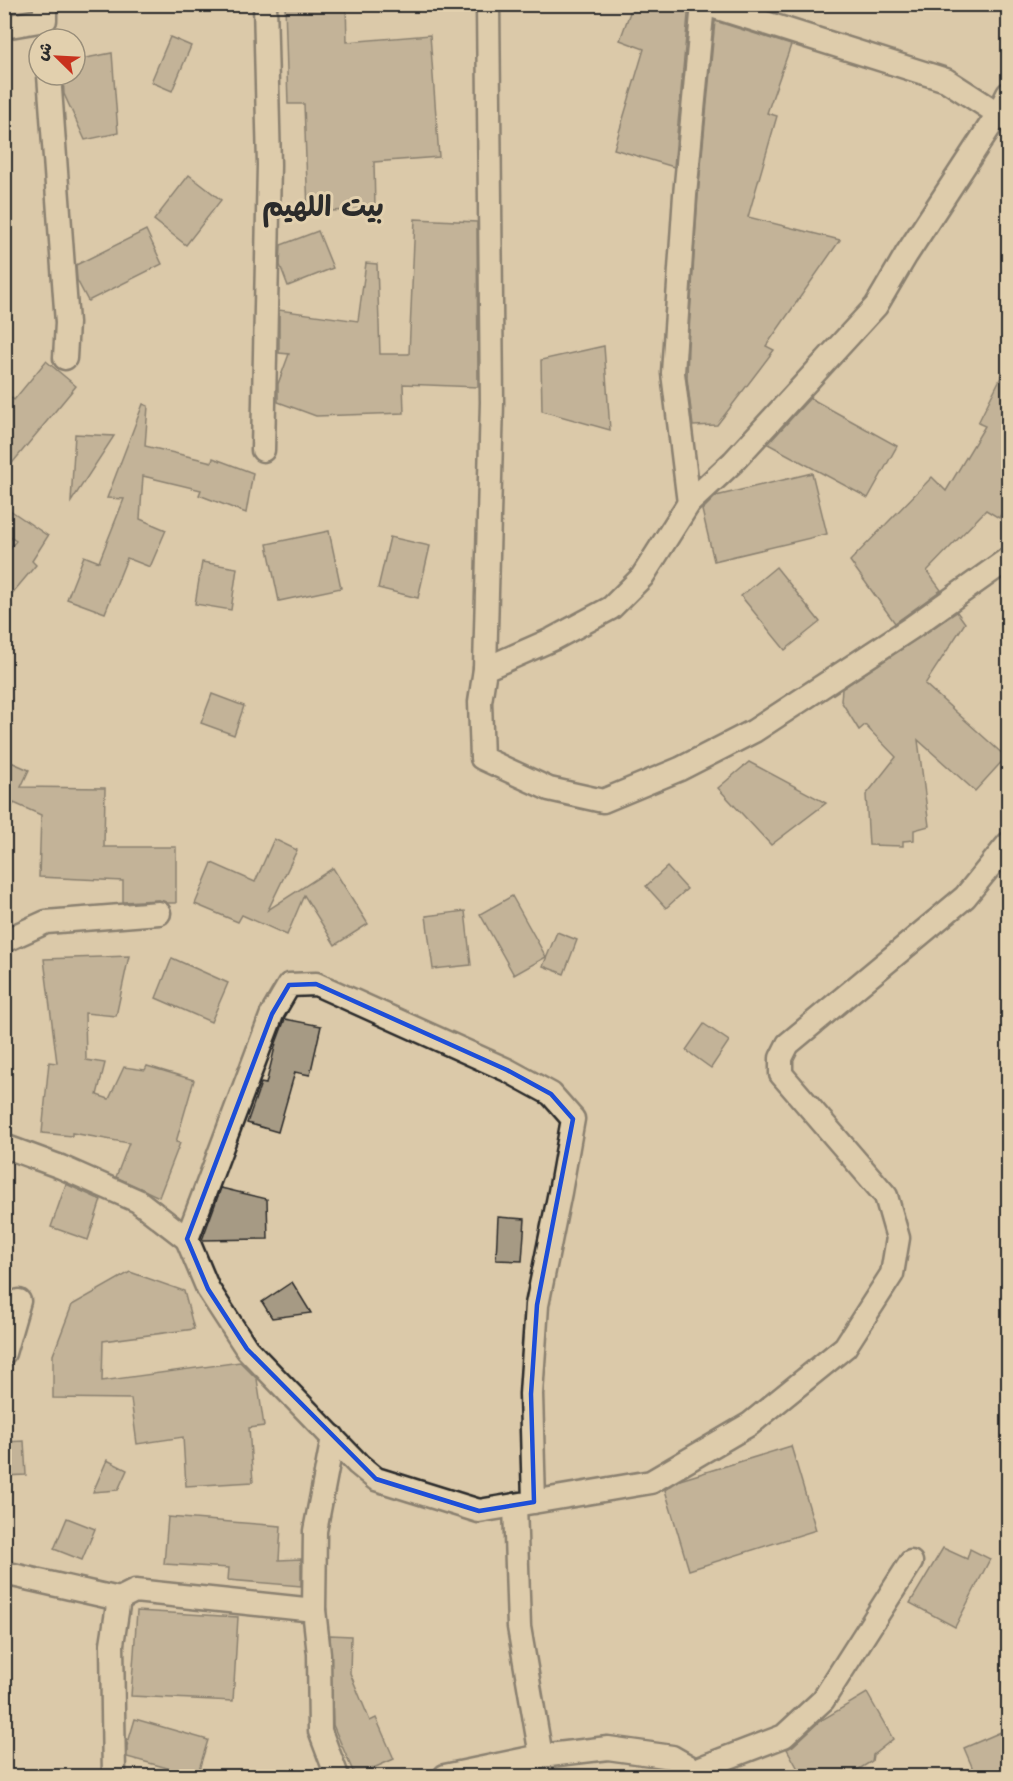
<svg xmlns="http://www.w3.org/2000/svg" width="1013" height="1781" font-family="'Comic Neue','Playpen Sans Arabic',sans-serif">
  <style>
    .building { fill: #a69a84; stroke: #2b2b2b; stroke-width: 1.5 }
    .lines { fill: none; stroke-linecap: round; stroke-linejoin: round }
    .minor-casing { stroke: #2b2b2b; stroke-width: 27 }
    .minor { stroke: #e2d0ae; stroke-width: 22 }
    .marked { fill: none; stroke: #1d4ed8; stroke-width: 4.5; stroke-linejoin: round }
    .labels { text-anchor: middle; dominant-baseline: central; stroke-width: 6; stroke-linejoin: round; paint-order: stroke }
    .district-label { font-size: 28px; font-weight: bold; fill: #2b2b2b; stroke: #e2d0ae }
  </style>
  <rect width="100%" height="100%" fill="#dbc9a9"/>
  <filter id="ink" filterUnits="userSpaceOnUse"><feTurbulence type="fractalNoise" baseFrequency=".0167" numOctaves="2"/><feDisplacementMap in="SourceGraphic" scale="12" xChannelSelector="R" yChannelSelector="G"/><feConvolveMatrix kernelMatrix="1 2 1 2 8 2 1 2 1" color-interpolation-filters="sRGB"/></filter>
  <g filter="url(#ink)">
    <g class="building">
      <polygon points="285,4 346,4 347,42 430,35 439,157 374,162 375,209 308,212 304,104 288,104"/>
      <polygon points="633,4 689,4 674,167 614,149 644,49 620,40"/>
      <polygon points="715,21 791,45 767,113 777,116 748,217 840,240 766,346 774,350 717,425 693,426 687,378 688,347 698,196"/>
      <polygon points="170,37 191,46 172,91 151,82"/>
      <polygon points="112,53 118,133 85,140 64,94 63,75 75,75 75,60"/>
      <polygon points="189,175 221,200 186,245 154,220"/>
      <polygon points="415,219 477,222 478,387 403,384 404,413 316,416 278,402 278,384 289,354 279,353 279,310 358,321 366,263 377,264 380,354 409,354"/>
      <polygon points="146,230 162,264 88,301 77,280 76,265"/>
      <polygon points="318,231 333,268 288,286 280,265 281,245"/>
      <polygon points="604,346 610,430 542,411 541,360"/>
      <polygon points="46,361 76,386 4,473 4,391 14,400"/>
      <polygon points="1008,363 1008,501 999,518 986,510 927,571 941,590 895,623 850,561 932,477 946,491 985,426 978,423"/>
      <polygon points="810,398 897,446 868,498 768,444"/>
      <polygon points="143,404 148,406 145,446 212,462 213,458 253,473 246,513 199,495 201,490 143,476 140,519 166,530 150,567 127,558 105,613 67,599 84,556 99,562 124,499 107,498"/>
      <polygon points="75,434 114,436 71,502"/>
      <polygon points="812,473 827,534 714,561 702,510 716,496"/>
      <polygon points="4,506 48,536 32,561 36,565 4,603 4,555 16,541 4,533"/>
      <polygon points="329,531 341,588 279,601 267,544"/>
      <polygon points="390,537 430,546 418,598 378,588"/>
      <polygon points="202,562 237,568 231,610 195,604"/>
      <polygon points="776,567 820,622 785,650 741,596"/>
      <polygon points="957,612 965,623 925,684 1006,757 975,791 918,740 929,826 914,830 914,840 903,841 903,846 869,845 866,795 896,757 865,725 859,730 841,701 842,689"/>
      <polygon points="212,694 244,706 234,735 201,723"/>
      <polygon points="4,759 29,770 21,787 105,788 104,847 176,847 176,903 167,903 158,900 123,902 123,881 39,877 41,815 14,803 4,824"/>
      <polygon points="749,762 826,803 771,845 718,788"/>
      <polygon points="274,839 297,850 268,910 333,868 368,924 335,945 304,895 287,935 242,915 238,922 195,904 212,863 255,882"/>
      <polygon points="667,867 687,889 666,908 646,886"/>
      <polygon points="512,896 546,957 514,975 480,914"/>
      <polygon points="465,911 471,965 433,969 426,916"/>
      <polygon points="557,932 577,940 564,974 543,966"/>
      <polygon points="129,956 116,1016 85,1013 86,1060 105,1063 97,1095 109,1099 124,1067 145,1070 147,1066 194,1080 176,1142 180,1143 159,1197 116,1177 129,1143 72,1133 72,1136 42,1133 49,1062 57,1063 44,959"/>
      <polygon points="172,958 228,983 211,1022 156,998"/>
      <polygon points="285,1019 321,1026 310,1075 295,1072 278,1132 247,1123 261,1083 266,1084 276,1043"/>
      <polygon points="704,1024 729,1041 711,1068 686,1050"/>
      <polygon points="66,1184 101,1200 88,1240 51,1227"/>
      <polygon points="221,1188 267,1199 268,1239 202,1240"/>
      <polygon points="498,1217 525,1219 522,1261 496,1260"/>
      <polygon points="130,1272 184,1291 194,1329 103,1341 102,1381 240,1362 257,1379 264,1426 249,1428 253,1482 186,1486 183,1437 137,1444 131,1399 53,1398 53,1355 72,1305"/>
      <polygon points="292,1282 311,1313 272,1318 262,1302"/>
      <polygon points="24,1441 26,1475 4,1476 4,1442"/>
      <polygon points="791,1446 816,1530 689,1570 665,1490 680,1480"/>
      <polygon points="107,1460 127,1470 118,1490 93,1492"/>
      <polygon points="168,1517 281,1526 279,1560 301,1559 301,1586 228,1580 229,1568 164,1564"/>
      <polygon points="67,1518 95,1529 82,1560 54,1549"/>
      <polygon points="943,1548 967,1559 970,1549 990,1559 955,1627 910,1603"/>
      <polygon points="137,1611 238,1617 233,1701 131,1696"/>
      <polygon points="330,1635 351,1636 350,1673 370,1721 376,1718 394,1759 355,1776 333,1725"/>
      <polygon points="867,1693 893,1739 873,1755 872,1761 848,1776 802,1776 787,1749 793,1746 820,1721"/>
      <polygon points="135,1719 208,1740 197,1776 127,1757 127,1746"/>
      <polygon points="1008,1729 1008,1776 976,1776 964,1748"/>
    </g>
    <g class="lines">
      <defs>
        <g id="minor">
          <polyline points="705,4 946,80 1008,120"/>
          <polyline points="4,27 45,20 45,4"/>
          <polyline points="49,75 67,323 65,358"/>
          <polyline points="1008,94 998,114 906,255 876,306 733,462 689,503 642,577 611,608 553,639 485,669 480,702 482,758 549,789 603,801 680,769 754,731 911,628 1008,559"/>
          <polyline points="263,450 269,165 265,4"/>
          <polyline points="689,503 673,373 685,195 703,4"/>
          <polyline points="485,669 492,402 488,4"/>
          <polyline points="4,941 46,922 159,913"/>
          <polyline points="4,1146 61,1167 138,1201 187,1239"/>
          <polyline points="4,1353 19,1301"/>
          <polyline points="534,1502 531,1394 537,1305 560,1192 573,1119 551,1094 507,1070 316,984 289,985 272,1014 187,1239 208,1289 247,1349 358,1464 376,1479 479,1511 651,1482 750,1424 845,1347 892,1274 898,1238 886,1196 781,1074 781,1058 788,1044 965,897 1008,844"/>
          <polyline points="4,1573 119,1599"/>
          <polyline points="314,1610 315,1531 333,1437"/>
          <polyline points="541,1756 608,1748 672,1757 705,1776"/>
          <polyline points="695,1770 784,1736 823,1700 911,1562"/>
          <polyline points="114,1776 112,1644 119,1599 135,1591 314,1610 319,1654 320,1731 337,1776"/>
          <polyline points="445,1776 541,1756 519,1627 515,1505"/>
        </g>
      </defs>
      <use href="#minor" class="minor-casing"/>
      <use href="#minor" class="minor"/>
    </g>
  </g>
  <path d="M0 0H1013V1781H0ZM316 984 507 1070 551 1094 573 1119 537 1305 531 1394 534 1502 479 1511 376 1479 247 1349 208 1289 187 1239 272 1014 289 985Z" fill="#dbc9a9" fill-opacity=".55" fill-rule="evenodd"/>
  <path class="marked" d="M316 984 507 1070 551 1094 573 1119 537 1305 531 1394 534 1502 479 1511 376 1479 247 1349 208 1289 187 1239 272 1014 289 985Z"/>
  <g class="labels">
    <g class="district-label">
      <text x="323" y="207">بيت اللهيم</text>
    </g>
  </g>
  <rect width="1013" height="1781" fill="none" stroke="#e2d0ae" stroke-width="24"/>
  <rect x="12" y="12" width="989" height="1757" fill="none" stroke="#2b2b2b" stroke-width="2" filter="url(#ink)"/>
  <g transform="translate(57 57) rotate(294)"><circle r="28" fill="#e2d0ae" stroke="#998e7a" stroke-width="1.5"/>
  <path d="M0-4.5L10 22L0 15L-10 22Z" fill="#c8321e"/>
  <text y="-9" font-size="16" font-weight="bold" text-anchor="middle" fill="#2b2b2b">ش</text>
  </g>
</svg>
